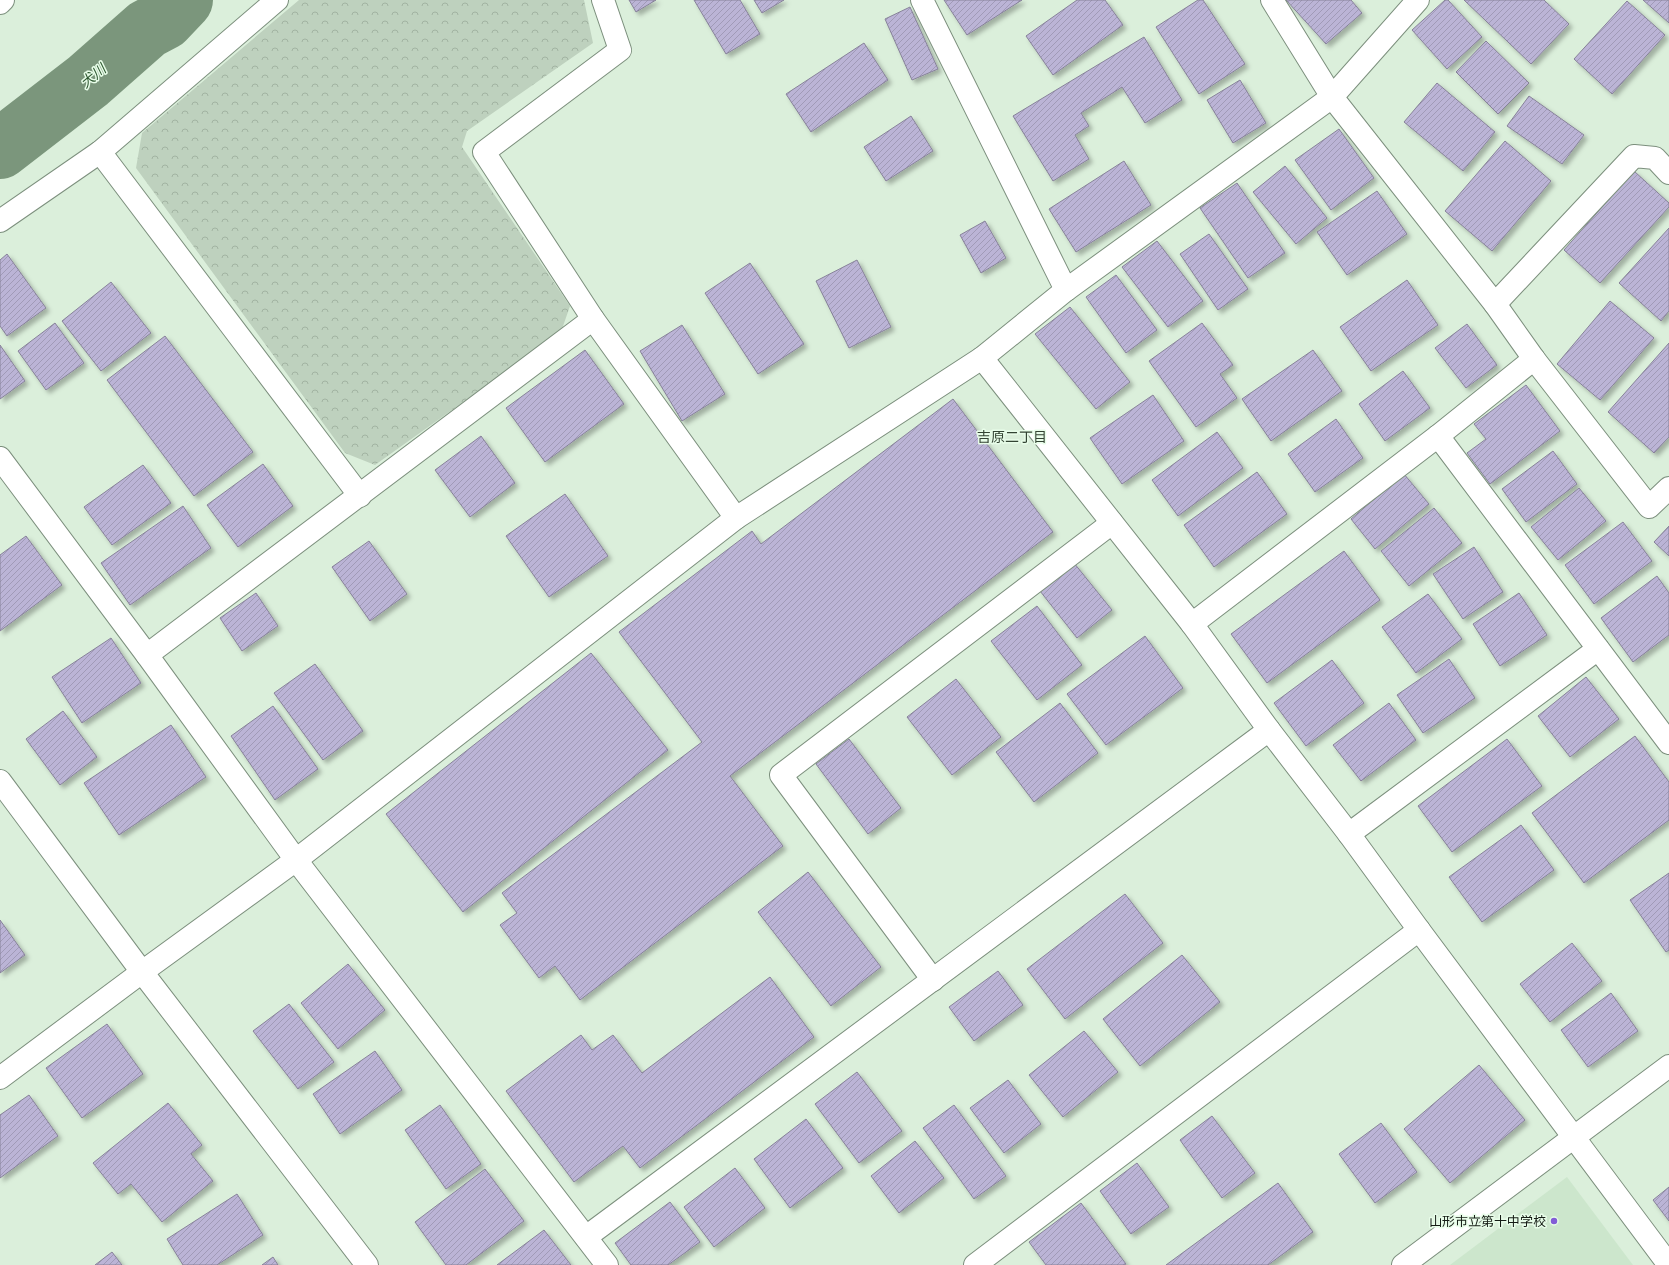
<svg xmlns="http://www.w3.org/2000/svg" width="1669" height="1265" font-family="Lora,'Noto Sans JP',serif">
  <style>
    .built { fill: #cce6cc }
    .park { fill: url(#park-crowns) }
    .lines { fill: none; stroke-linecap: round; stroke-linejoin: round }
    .river { stroke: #7b967c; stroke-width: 60 }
    .building { fill: url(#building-hatch); stroke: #878299; filter: url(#shadow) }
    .minor-casing { stroke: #7c8f7d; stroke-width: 24 }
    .minor { stroke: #fff; stroke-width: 22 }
    .poi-dot { fill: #825cd6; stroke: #e8fde9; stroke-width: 1.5 }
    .labels { text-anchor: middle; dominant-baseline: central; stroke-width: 3; stroke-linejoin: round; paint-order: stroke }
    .poi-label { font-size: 13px; fill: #151c15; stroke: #e8fde9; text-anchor: end }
    .water-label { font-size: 14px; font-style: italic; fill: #2e5831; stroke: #e8fde9 }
    .neighbourhood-label { font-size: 14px; fill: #334333; stroke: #e8fde9 }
  </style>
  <defs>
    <pattern id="park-crowns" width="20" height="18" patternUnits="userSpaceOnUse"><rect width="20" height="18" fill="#bed1be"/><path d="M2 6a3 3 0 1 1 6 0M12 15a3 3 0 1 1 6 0" fill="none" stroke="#a2b3a2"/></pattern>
    <pattern id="building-hatch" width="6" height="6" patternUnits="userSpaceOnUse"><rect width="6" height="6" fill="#bbb4d6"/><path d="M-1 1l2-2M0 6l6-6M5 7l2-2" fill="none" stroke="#a09ab7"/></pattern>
    <filter id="shadow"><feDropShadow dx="3.5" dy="3.5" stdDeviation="2" flood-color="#0004"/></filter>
  </defs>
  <rect width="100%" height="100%" fill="#dbefdb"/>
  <polygon class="built" points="1567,1177 1633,1265 1450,1265"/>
  <polygon class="park" points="299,0 584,0 593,43 467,131 462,147 570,306 561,332 375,465 345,453 136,168 142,133"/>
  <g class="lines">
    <polyline class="river" points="0,149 88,81 147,29 164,20 183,0"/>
  </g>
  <g class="building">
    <polygon points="629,0 656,0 636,12"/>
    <polygon points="694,0 740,0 760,34 726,54"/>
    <polygon points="754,0 784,0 762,13"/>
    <polygon points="944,0 1022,0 967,35"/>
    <polygon points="1077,0 1105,0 1123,25 1053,75 1026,36"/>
    <polygon points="1198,0 1203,0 1245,64 1199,94 1156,27"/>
    <polygon points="1286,0 1351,0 1362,13 1326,44"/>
    <polygon points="1445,0 1448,0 1482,37 1447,69 1412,30"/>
    <polygon points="1464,0 1544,0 1569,24 1531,64"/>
    <polygon points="1643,0 1669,0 1669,23"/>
    <polygon points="1627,1 1665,35 1612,94 1574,59"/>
    <polygon points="910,7 938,69 912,80 885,19"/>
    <polygon points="1144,37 1182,100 1145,123 1122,87 1081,113 1089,126 1075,135 1089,159 1053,181 1013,116"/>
    <polygon points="1486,41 1529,83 1498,114 1456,72"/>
    <polygon points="864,43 888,80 811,132 786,94"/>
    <polygon points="1240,80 1266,123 1233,143 1207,100"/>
    <polygon points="1437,83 1495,132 1463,171 1404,122"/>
    <polygon points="1529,96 1584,135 1562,164 1507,126"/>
    <polygon points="911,116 933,151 886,181 864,147"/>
    <polygon points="1339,129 1374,178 1331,210 1295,160"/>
    <polygon points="1505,141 1551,181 1492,251 1445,211"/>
    <polygon points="1124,161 1151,205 1076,252 1049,209"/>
    <polygon points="1285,166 1327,218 1296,244 1253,192"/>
    <polygon points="1634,171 1669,203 1669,207 1600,283 1564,250"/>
    <polygon points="1237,183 1285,253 1248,278 1200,208"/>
    <polygon points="1377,191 1407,234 1347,275 1317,232"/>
    <polygon points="985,221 1006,258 981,273 960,235"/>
    <polygon points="1669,228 1669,311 1661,321 1619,283"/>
    <polygon points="1209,234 1248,289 1218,310 1180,254"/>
    <polygon points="1157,241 1203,301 1168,327 1122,267"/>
    <polygon points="7,254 46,308 7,336 0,326 0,260"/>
    <polygon points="857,260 891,327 849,348 816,281"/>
    <polygon points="750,263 804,344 758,374 705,293"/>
    <polygon points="1116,275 1157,330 1126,353 1086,297"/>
    <polygon points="1407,280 1438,325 1371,371 1340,327"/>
    <polygon points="111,282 151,333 101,371 62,321"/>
    <polygon points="1610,301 1654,338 1600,400 1557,364"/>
    <polygon points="1070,307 1130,382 1096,409 1035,334"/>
    <polygon points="55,323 84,363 46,390 18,351"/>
    <polygon points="1202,323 1233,365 1220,374 1237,398 1196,427 1149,361"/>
    <polygon points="1467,324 1497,365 1466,388 1435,348"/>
    <polygon points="682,325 725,394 682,421 640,351"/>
    <polygon points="165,336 253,452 194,496 107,380"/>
    <polygon points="1669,343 1669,437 1654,453 1608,412"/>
    <polygon points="0,345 25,381 0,399"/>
    <polygon points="585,350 624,404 545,462 506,408"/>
    <polygon points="1313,350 1342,391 1271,441 1242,399"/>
    <polygon points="1403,371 1430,408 1385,441 1359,404"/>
    <polygon points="1526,385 1560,431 1490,484 1467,453 1486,439 1474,424"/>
    <polygon points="1153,395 1184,441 1122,484 1090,438"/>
    <polygon points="953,399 1053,532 730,776 783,846 580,1000 555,966 539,978 500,925 517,913 502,893 702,742 619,632 752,531 761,544"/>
    <polygon points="1336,419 1363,458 1315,492 1288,454"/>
    <polygon points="1217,432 1243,468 1178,516 1152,480"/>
    <polygon points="481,436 515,483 470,517 435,470"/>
    <polygon points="1553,451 1577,484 1526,522 1502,489"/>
    <polygon points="263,464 293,506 238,547 207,505"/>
    <polygon points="143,465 171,503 112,545 84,507"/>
    <polygon points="1257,472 1287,514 1214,567 1184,525"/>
    <polygon points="1404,474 1429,504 1375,549 1351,519"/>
    <polygon points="1579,488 1606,521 1558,560 1531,527"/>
    <polygon points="565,494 608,556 549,597 506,536"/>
    <polygon points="183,506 211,548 130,605 101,563"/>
    <polygon points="1434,508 1462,543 1409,586 1381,551"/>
    <polygon points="1623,522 1652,561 1594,604 1565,565"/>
    <polygon points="1669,526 1669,556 1654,542"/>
    <polygon points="26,536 62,585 0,631 0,555"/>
    <polygon points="369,541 407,594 370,621 332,567"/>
    <polygon points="1474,547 1503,592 1463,619 1433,574"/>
    <polygon points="1344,551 1380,600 1267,683 1231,634"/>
    <polygon points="1074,563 1112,610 1077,638 1040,591"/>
    <polygon points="1657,576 1669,593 1669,635 1633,662 1601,618"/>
    <polygon points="256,593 278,626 242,651 220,618"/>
    <polygon points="1519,593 1547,635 1500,666 1473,624"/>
    <polygon points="1428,594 1462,639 1416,673 1382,627"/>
    <polygon points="1037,606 1082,665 1037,700 991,641"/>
    <polygon points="1145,636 1183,688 1106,745 1067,694"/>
    <polygon points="111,638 141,683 82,723 52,677"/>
    <polygon points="591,653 668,750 463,912 386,814"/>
    <polygon points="1449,659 1475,698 1423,733 1397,695"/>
    <polygon points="1332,660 1364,703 1306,746 1274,703"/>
    <polygon points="315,664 363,731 323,760 274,693"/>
    <polygon points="1586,677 1619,719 1570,757 1538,716"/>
    <polygon points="956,679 1001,737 952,775 907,717"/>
    <polygon points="1060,703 1098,753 1034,802 996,752"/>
    <polygon points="1389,703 1416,740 1361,781 1333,745"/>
    <polygon points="273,706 318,769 275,800 231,736"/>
    <polygon points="63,711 97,757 60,785 26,739"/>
    <polygon points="171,725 206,777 119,835 84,783"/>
    <polygon points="1635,736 1669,782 1669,820 1584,883 1532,813"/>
    <polygon points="849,739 901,808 868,834 816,764"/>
    <polygon points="1507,739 1542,786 1452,852 1418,806"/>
    <polygon points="1521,825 1554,870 1482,922 1449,877"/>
    <polygon points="808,872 881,967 831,1006 758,912"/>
    <polygon points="1669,873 1669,950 1666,952 1630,900"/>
    <polygon points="1125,894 1163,943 1065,1019 1027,969"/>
    <polygon points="0,920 25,955 0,973"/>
    <polygon points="1572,943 1602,981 1550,1022 1520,984"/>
    <polygon points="1182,955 1220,1002 1140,1066 1103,1019"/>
    <polygon points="348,964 385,1010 338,1049 301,1003"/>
    <polygon points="998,971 1023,1005 974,1041 949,1007"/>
    <polygon points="770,977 814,1037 640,1168 623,1146 574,1182 506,1091 581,1035 592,1050 613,1035 642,1073"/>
    <polygon points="1611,993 1638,1031 1588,1067 1561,1030"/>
    <polygon points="289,1004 334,1062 298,1089 253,1031"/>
    <polygon points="107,1024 143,1074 82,1118 46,1068"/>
    <polygon points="1084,1031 1118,1072 1063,1117 1029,1075"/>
    <polygon points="375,1051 402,1090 340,1134 313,1094"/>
    <polygon points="1479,1065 1525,1120 1450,1183 1404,1129"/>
    <polygon points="857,1072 902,1131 859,1163 815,1104"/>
    <polygon points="1008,1080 1041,1124 1004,1153 970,1108"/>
    <polygon points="29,1095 58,1136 0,1178 0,1115"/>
    <polygon points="168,1103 202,1145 191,1154 213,1181 162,1222 131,1184 118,1194 93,1163"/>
    <polygon points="440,1105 481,1164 446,1189 405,1130"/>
    <polygon points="954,1105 1006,1176 974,1199 923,1128"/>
    <polygon points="1212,1116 1255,1173 1222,1198 1180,1140"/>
    <polygon points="806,1119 843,1168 790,1208 754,1159"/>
    <polygon points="1381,1123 1417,1172 1375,1203 1339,1154"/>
    <polygon points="915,1141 944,1178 899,1213 871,1176"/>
    <polygon points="1137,1163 1169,1207 1131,1234 1100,1191"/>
    <polygon points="735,1168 765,1208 714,1247 684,1207"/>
    <polygon points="485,1169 524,1221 466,1265 446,1265 415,1222"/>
    <polygon points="1278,1183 1313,1232 1268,1265 1166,1265"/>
    <polygon points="1669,1187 1669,1221 1653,1200"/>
    <polygon points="237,1194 263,1235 217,1265 183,1265 167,1239"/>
    <polygon points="670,1202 700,1242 668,1265 631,1265 615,1243"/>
    <polygon points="1081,1203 1126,1264 1124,1265 1046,1265 1029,1242"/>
    <polygon points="544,1230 571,1265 497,1265"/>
    <polygon points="112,1252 122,1265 95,1265"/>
    <polygon points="273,1257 278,1265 262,1265"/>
  </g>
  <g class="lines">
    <defs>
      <g id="minor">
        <polyline points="603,0 620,50 484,152 593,319 736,518"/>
        <polyline points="922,0 1066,290"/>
        <polyline points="1272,0 1332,97 1495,304 1534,359 1649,507 1669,488"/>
        <polyline points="0,3 3,0"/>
        <polyline points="100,152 360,496"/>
        <polyline points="0,221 100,152 277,0"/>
        <polyline points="1495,304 1634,156 1655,158 1669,173"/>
        <polyline points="982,358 1192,624 1269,730 1349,834 1419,930 1669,1265"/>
        <polyline points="1438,436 1669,743"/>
        <polyline points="0,458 147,655 296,860 607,1265"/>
        <polyline points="1192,624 1438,436 1534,359"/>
        <polyline points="147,655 593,319"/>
        <polyline points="0,781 142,972 367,1265"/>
        <polyline points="1349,834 1598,649"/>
        <polyline points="933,980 781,775 1112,523"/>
        <polyline points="0,1078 142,972 296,860 736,518 982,358 1066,290 1332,97 1418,0"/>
        <polyline points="586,1237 1269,730"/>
        <polyline points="975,1265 1419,930"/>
        <polyline points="1403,1265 1669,1066"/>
      </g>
    </defs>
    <use href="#minor" class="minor-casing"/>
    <use href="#minor" class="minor"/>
  </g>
  <circle class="poi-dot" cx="1554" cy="1221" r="4"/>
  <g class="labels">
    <g class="poi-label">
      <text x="1546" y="1221">山形市立第十中学校</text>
    </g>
    <g class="water-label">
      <text transform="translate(93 76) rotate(-40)">犬川</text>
    </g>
    <g class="neighbourhood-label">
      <text x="1012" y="437">吉原二丁目</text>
    </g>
  </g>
</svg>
